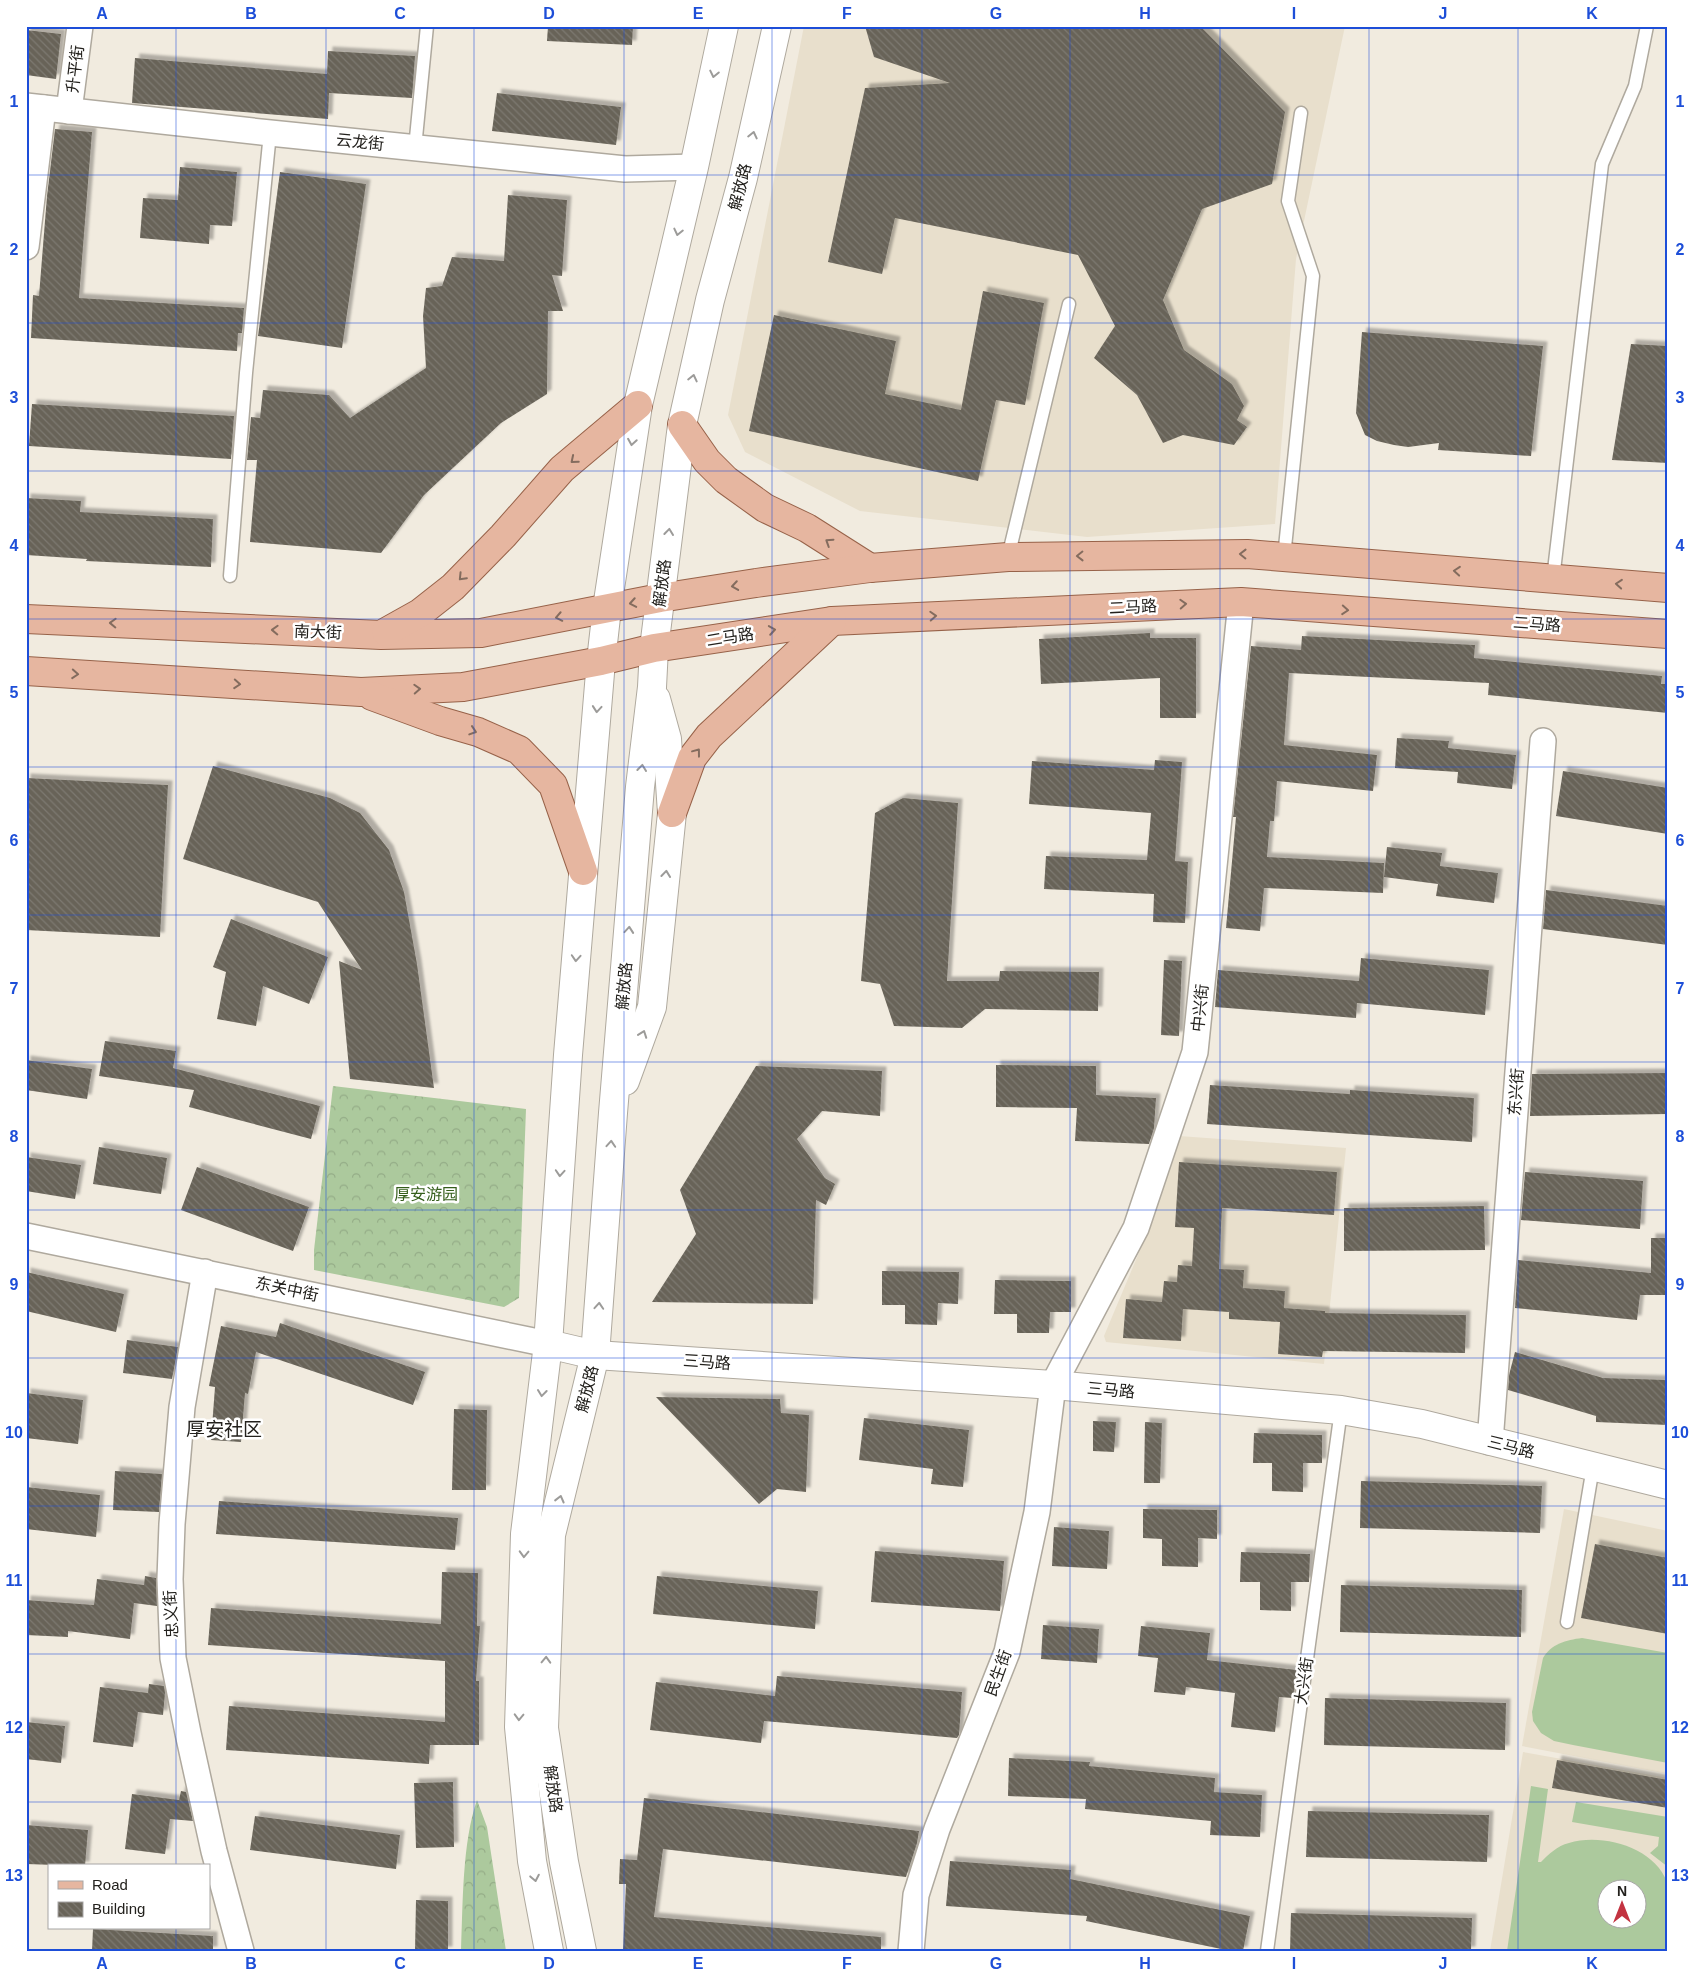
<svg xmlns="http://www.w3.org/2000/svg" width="1694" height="1977" font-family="Helvetica,'Noto Sans SC',sans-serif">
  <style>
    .built { fill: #e8dfcc; fill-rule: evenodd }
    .grass { fill: #acc99d; fill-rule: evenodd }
    .forest { fill: url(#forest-crowns) }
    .building { fill: url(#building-back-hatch); filter: url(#shadow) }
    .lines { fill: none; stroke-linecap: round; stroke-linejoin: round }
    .lane-casing { stroke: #afa99e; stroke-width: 15 }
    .street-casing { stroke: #afa99e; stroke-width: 28 }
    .secondary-casing { stroke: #afa99e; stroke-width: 30 }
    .primary-casing { stroke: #976249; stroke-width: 30 }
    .lane { stroke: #fff; stroke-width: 12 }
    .street { stroke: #fff; stroke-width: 25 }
    .secondary { stroke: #fff; stroke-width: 28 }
    .primary { stroke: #e6b6a0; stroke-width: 28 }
    .oneway { stroke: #9c9b99 }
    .oneway2 { stroke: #846c5e }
    .grid { fill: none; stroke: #1d4ed8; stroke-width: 1; stroke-opacity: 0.55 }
    .labels { text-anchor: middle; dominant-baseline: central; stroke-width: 5; stroke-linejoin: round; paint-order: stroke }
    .street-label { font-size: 16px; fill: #23211d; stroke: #fff }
    .park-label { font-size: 16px; fill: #355e1b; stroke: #fff }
    .quarter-label { font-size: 19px; fill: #23211d; stroke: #fff }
    .neatline { fill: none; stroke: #1d4ed8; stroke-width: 2 }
    .grid-label { font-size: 16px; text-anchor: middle; font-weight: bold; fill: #1d4ed8 }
  </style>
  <defs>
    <pattern id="forest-crowns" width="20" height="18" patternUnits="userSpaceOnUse" patternTransform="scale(1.25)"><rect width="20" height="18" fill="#acc99d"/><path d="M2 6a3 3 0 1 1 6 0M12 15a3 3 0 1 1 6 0" fill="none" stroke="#94ac87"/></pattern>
    <pattern id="building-back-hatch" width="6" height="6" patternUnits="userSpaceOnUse" patternTransform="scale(1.25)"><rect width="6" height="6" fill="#686358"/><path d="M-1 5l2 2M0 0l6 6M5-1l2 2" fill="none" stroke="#7d7971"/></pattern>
    <filter id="shadow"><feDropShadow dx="4.5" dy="-4.5" stdDeviation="1" flood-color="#0004"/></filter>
  </defs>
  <rect width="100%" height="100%" fill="#f1ebdf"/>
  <g class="built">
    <polygon points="804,26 1345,26 1296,259 1275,524 1087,537 860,511 745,452 728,415"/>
    <polygon points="1179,1136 1346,1148 1324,1364 1106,1342 1104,1336 1151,1224"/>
    <polygon points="1564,1509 1668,1531 1668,1774 1522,1746"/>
    <path d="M1523 1752 1668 1778V1951H1490ZM1606 1890H1636V1920H1606Z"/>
  </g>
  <g class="grass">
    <path d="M1582 1638 1668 1653V1763L1573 1745 1554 1741 1541 1733 1533 1721 1532 1712 1543 1658C1551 1644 1566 1640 1582 1638Z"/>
    <path d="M1531 1786 1548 1789 1538 1862H1541C1549 1854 1557 1846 1569 1843 1602 1833 1654 1847 1667 1882 1671 1893 1668 1937 1668 1951H1507ZM1606 1890H1636V1920H1606Z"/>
    <polygon points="1576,1802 1668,1817 1668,1867 1650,1853 1658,1846 1659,1837 1572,1822"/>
  </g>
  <g class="forest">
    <polygon points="333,1086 526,1109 519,1298 504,1307 314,1270 314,1250"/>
    <path d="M477 1800 487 1827 506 1951H461C463 1905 462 1843 477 1800Z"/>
  </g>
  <g class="building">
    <polygon points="548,26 633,26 632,45 547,41"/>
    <polygon points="865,26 1200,26 1285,112 1272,184 1202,209 1163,300 1184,350 1232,384 1244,406 1237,420 1247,427 1234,445 1183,435 1163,443 1137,395 1094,358 1115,326 1078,255 895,218 882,274 828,262 865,88 950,83 874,57"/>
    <polygon points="26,30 61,34 56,79 26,75"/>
    <polygon points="328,51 415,56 412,98 329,93 328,119 132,103 135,58 327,74"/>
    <polygon points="497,93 621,107 616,145 492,131"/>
    <polygon points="55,129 92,132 79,298 244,308 242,333 238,333 237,351 31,338 33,295 39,296 47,196"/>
    <polygon points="180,167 237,172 232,226 210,225 209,244 140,238 143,198 178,200"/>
    <polygon points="280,172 366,184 342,348 258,336"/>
    <polygon points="508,195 567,200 562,276 552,275 563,311 548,311 547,394 501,423 424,495 381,553 250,542 257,460 247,460 251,417 260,418 263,390 329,395 350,418 426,368 423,316 426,288 442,286 452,257 504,261"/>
    <polygon points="983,291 1044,303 1025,405 996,400 978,481 749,431 774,315 896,341 885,394 961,410"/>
    <polygon points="1362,332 1543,346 1531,456 1438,450 1439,443 1408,447 1394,445 1377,441 1365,435 1356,413"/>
    <polygon points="1631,344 1668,346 1668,463 1612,460"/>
    <polygon points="32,404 234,416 231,459 29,446"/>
    <polygon points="26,498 81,501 80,512 213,519 211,567 86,561 87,559 26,555"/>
    <polygon points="1150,633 1150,638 1196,638 1196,718 1160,718 1160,678 1041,684 1039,639"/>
    <polygon points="1302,636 1475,645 1474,658 1662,676 1661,684 1668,684 1668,713 1488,695 1489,683 1289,673 1284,745 1377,755 1373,791 1277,781 1274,821 1270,821 1267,857 1384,863 1383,893 1264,888 1260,931 1226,928 1236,817 1233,817 1251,646 1301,650"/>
    <polygon points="1397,738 1449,741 1448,748 1516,755 1512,789 1457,783 1458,772 1395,768"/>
    <polygon points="1155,760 1182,762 1175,861 1188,862 1185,923 1153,922 1154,894 1044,889 1046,856 1147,860 1151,813 1029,804 1032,761 1154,770"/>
    <polygon points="213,766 330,798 360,813 389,850 404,892 417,964 434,1088 350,1079 339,961 362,970 318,902 183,859"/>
    <polygon points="1563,771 1668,788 1668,834 1556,816"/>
    <polygon points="26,778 168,785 160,937 26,930"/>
    <polygon points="903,798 958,803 947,981 999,981 1000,971 1099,972 1098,1011 985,1009 962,1028 894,1026 880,984 861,981 875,813"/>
    <polygon points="1387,847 1442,853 1440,866 1498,873 1494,903 1436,896 1438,884 1384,877"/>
    <polygon points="1546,890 1668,906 1668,945 1543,929"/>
    <polygon points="231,919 328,957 309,1004 263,986 256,1026 217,1019 226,972 213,967"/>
    <polygon points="1361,958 1489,970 1485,1015 1357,1003 1356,1018 1215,1007 1218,970 1359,981"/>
    <polygon points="1164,960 1182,961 1179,1036 1161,1035"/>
    <polygon points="105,1041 176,1051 173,1068 320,1106 311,1139 189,1107 194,1090 99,1076"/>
    <polygon points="26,1060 92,1069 87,1099 26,1090"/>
    <polygon points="996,1065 1096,1066 1096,1095 1156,1098 1154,1128 1149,1144 1075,1141 1077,1108 996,1107"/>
    <polygon points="756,1066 882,1071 880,1116 822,1111 797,1139 825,1178 835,1184 826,1205 816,1200 813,1304 652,1302 696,1234 680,1190"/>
    <polygon points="1668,1073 1668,1114 1530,1116 1532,1074"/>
    <polygon points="1210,1085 1350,1094 1350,1090 1474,1098 1472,1142 1207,1124"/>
    <polygon points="99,1147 167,1158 161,1194 93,1184"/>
    <polygon points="26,1157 81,1165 75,1199 26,1191"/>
    <polygon points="1179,1162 1337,1172 1334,1215 1222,1208 1219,1269 1244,1270 1243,1288 1285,1291 1284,1308 1325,1311 1325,1313 1466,1315 1465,1353 1323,1351 1322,1357 1278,1354 1280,1322 1229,1319 1229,1312 1183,1309 1181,1341 1123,1338 1126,1299 1162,1302 1164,1281 1177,1282 1178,1265 1192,1266 1194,1228 1175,1227"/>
    <polygon points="197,1167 309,1207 293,1251 181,1210"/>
    <polygon points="1525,1172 1643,1181 1640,1229 1521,1220"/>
    <polygon points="1484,1206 1485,1250 1344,1251 1344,1208"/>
    <polygon points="1651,1238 1668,1238 1668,1295 1640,1295 1637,1320 1515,1308 1518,1260 1651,1273"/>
    <polygon points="882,1271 959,1272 958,1304 938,1303 937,1325 905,1324 905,1305 882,1305"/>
    <polygon points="26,1272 124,1294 116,1332 26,1311"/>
    <polygon points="995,1280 1071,1281 1071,1312 1050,1312 1049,1333 1017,1333 1017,1314 994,1314"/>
    <polygon points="280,1323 425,1372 413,1405 256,1352 248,1394 245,1393 241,1442 211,1440 215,1387 209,1386 221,1326 276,1337"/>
    <polygon points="127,1340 178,1347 172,1379 123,1373"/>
    <polygon points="1515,1352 1603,1378 1668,1380 1668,1425 1596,1422 1596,1416 1508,1390 1509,1375"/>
    <polygon points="26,1393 83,1400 78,1444 26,1438"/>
    <polygon points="656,1397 780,1399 781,1413 809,1415 806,1492 777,1489 759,1504"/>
    <polygon points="454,1409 487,1410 486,1490 452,1490"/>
    <polygon points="864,1418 969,1430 963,1487 931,1484 933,1469 859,1460"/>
    <polygon points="1093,1421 1116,1422 1114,1452 1093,1451"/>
    <polygon points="1145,1422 1162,1423 1160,1483 1144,1483"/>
    <polygon points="1254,1433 1322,1435 1322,1463 1303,1463 1303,1492 1272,1491 1272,1463 1253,1463"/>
    <polygon points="115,1471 162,1474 159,1512 113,1510"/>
    <polygon points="1361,1481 1542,1486 1540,1533 1360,1528"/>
    <polygon points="26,1487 100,1495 96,1537 26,1529"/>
    <polygon points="219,1501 458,1518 455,1550 216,1534"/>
    <polygon points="1143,1509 1217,1510 1217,1539 1198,1538 1198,1567 1162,1566 1162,1539 1143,1538"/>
    <polygon points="1054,1527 1109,1531 1107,1569 1052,1566"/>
    <polygon points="1595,1544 1668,1558 1668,1634 1581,1618"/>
    <polygon points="875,1551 1004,1561 1000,1611 871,1602"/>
    <polygon points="1241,1552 1310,1554 1309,1582 1291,1582 1291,1611 1260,1610 1260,1582 1240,1582"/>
    <polygon points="442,1572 478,1573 477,1626 480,1626 476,1681 479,1681 479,1745 430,1745 429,1764 226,1750 229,1706 445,1722 445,1661 208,1645 211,1608 441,1624"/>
    <polygon points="145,1576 156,1578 157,1606 134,1603 130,1639 68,1631 68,1637 26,1635 26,1600 94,1605 97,1579 144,1585"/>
    <polygon points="657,1576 818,1591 815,1629 653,1614"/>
    <polygon points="1341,1585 1522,1590 1521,1637 1340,1632"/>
    <polygon points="1043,1625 1099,1629 1097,1663 1041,1659"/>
    <polygon points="1141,1626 1210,1633 1207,1660 1297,1670 1293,1698 1279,1697 1275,1732 1231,1727 1235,1693 1186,1687 1185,1695 1154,1692 1158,1658 1138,1656"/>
    <polygon points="777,1676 962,1692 959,1735 957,1738 764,1721 761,1743 650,1730 656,1682 775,1696"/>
    <polygon points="149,1684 164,1686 165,1693 163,1715 138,1712 133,1747 93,1742 100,1687 148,1693"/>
    <polygon points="1325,1698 1506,1703 1505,1750 1324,1745"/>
    <polygon points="26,1722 65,1726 61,1763 26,1759"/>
    <polygon points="1009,1758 1090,1762 1089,1766 1215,1778 1214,1792 1262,1795 1260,1837 1210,1835 1211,1821 1085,1809 1086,1799 1008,1796"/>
    <polygon points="1557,1760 1668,1780 1668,1808 1552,1788"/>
    <polygon points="453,1782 454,1847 416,1848 414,1783"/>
    <polygon points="181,1791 186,1792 193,1821 170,1819 165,1854 125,1849 132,1794 179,1800"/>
    <polygon points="644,1798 919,1831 917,1843 906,1877 663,1849 654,1917 881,1937 881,1951 623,1951 626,1884 619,1884 620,1859 637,1860"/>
    <polygon points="1308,1811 1489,1815 1487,1862 1306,1857"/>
    <polygon points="255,1816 400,1835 396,1869 250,1850"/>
    <polygon points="26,1825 88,1830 85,1866 26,1864"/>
    <polygon points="950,1861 1071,1870 1070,1879 1250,1916 1243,1951 1231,1951 1086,1921 1087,1916 946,1906"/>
    <polygon points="416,1900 448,1901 448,1951 415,1951"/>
    <polygon points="1291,1913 1472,1918 1471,1951 1290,1951"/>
    <polygon points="93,1929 213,1936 213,1951 92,1951"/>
  </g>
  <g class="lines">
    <defs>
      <g id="lane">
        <polyline points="415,148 427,26"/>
        <polyline points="1008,557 1069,304"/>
        <polyline points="1284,557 1313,276 1288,201 1301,113"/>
        <polyline points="230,576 246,373 270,133"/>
        <polyline points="1553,579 1602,164 1635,86 1647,26"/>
        <polyline points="1567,1622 1593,1467"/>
        <polyline points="1267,1951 1341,1410"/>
      </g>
      <g id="street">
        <polyline points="26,106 270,133 625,169 694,167"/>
        <polyline points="69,111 80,26"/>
        <polyline points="26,247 43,108"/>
        <polyline points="26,1236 548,1344"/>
        <polyline points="205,1272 182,1407 172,1524 170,1579 173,1658 188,1733 214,1851 241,1951"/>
        <polyline points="1490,1442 1543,741"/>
        <polyline points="911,1951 916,1895 937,1829 1007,1652 1037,1512 1053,1385 1136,1228 1195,1052 1241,602"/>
      </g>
      <g id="secondary">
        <polyline points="625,1081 652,1007 672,813 667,739 656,699"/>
        <polyline points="548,1344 595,1355 1053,1385 1341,1410 1422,1424 1668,1485"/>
        <polyline points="549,1951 532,1861 519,1727 525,1534 548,1344 568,1055 601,661 607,608 638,405 694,167 724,26"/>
        <polyline points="582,1951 564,1862 544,1728 551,1535 595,1355 613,1113 640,787 652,687 654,648 682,425 710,300 743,178 777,26"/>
      </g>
      <g id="primary">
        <polyline points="682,425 707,461 726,480 765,508 807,528 870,568"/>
        <polyline points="26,619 381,635 481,633 660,598 756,583 870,568 1008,557 1247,554 1668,588"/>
        <polyline points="386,632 420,613 453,587 503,536 562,469 638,405"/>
        <polyline points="26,671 361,692 463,687 601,661 654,648 832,621 1241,602 1668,634"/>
        <polyline points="372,696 440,721 478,732 519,750 553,785 583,871"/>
        <polyline points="672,813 692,758 709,736 832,621"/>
      </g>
    </defs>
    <use href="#lane" class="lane-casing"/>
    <use href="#street" class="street-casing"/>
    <use href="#secondary" class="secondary-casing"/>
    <use href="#primary" class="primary-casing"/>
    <use href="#lane" class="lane"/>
    <use href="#street" class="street"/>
    <use href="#secondary" class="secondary"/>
    <use href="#primary" class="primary"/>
  </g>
  <defs><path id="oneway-chevron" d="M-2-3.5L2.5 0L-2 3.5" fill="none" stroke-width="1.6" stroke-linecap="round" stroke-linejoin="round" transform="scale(1.25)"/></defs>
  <g class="oneway">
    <use href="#oneway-chevron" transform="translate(714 74) rotate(102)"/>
    <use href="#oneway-chevron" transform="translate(753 135) rotate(-77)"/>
    <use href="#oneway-chevron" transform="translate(678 232) rotate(103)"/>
    <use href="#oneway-chevron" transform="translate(693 378) rotate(-77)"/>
    <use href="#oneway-chevron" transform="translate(632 442) rotate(99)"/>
    <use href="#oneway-chevron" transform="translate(669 532) rotate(-83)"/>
    <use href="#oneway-chevron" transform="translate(597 709) rotate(95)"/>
    <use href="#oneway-chevron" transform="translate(642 768) rotate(-83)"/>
    <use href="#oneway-chevron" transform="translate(666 874) rotate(-84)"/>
    <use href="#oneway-chevron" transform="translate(629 930) rotate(-85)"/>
    <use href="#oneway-chevron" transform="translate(576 958) rotate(94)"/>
    <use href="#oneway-chevron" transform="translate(643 1034) rotate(-70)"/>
    <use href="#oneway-chevron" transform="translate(611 1144) rotate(-86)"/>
    <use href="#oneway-chevron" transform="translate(560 1173) rotate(94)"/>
    <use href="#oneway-chevron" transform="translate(599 1306) rotate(-86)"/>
    <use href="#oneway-chevron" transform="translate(542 1393) rotate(97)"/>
    <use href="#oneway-chevron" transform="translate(560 1499) rotate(-76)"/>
    <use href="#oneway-chevron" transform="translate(524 1554) rotate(92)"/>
    <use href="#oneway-chevron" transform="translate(546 1660) rotate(-88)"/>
    <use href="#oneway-chevron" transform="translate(519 1717) rotate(92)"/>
    <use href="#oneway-chevron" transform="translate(535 1878) rotate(79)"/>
  </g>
  <g class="oneway2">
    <use href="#oneway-chevron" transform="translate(574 460) rotate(140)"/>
    <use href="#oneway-chevron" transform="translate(829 542) rotate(-147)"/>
    <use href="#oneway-chevron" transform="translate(1243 554) rotate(-179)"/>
    <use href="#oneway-chevron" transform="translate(1080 556) rotate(179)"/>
    <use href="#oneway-chevron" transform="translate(1457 571) rotate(-175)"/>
    <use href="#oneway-chevron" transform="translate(462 577) rotate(134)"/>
    <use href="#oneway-chevron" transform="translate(1619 584) rotate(-175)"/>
    <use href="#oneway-chevron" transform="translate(735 586) rotate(171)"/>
    <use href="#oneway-chevron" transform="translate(633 603) rotate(170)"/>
    <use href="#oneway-chevron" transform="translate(1183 604) rotate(-3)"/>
    <use href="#oneway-chevron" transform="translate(1345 610) rotate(4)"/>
    <use href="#oneway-chevron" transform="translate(933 616) rotate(-3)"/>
    <use href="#oneway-chevron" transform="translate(559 617) rotate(169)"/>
    <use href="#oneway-chevron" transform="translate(113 623) rotate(-178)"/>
    <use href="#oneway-chevron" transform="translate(275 630) rotate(-178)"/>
    <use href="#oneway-chevron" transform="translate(772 630) rotate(-9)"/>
    <use href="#oneway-chevron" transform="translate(75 674) rotate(4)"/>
    <use href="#oneway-chevron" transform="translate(237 684) rotate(4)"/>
    <use href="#oneway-chevron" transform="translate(417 689) rotate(-3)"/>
    <use href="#oneway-chevron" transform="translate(473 731) rotate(18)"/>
    <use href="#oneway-chevron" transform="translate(697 752) rotate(-53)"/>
  </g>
  <path class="grid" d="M176 26V1866M326 26V1951M474 26V1951M624 26V1951M772 26V1951M922 26V1951M1070 26V1951M1220 26V1951M1369 26V1951M1518 26V1951M26 175H1668M26 323H1668M26 471H1668M26 619H1668M26 767H1668M26 915H1668M26 1062H1668M26 1210H1668M26 1358H1668M26 1506H1668M26 1654H1668M26 1802H1668M176 1928V1951"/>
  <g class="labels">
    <g class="street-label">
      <text transform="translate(75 69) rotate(-83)">升平街</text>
      <text transform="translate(360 142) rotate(6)">云龙街</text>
      <text transform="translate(740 187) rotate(-76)">解放路</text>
      <text transform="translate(662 583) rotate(-83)">解放路</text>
      <text transform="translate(1133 607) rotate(-3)">二马路</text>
      <text transform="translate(1537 624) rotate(4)">二马路</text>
      <text transform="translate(318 632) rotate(2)">南大街</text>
      <text transform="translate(730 637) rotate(-9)">二马路</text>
      <text transform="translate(624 986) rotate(-85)">解放路</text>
      <text transform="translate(1200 1008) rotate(-84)">中兴街</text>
      <text transform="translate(1516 1092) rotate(-86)">东兴街</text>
      <text transform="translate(287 1289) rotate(12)">东关中街</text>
      <text transform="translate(707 1362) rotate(4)">三马路</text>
      <text transform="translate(587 1389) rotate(-76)">解放路</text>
      <text transform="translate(1111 1390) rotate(5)">三马路</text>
      <text transform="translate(1511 1447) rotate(14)">三马路</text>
      <text transform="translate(171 1614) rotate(-93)">忠义街</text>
      <text transform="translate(998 1673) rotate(-70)">民生街</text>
      <text transform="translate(1304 1681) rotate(-82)">大兴街</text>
      <text transform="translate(553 1789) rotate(82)">解放路</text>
    </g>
    <g class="park-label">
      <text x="426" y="1194">厚安游园</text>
    </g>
    <g class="quarter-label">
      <text x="224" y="1429">厚安社区</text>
    </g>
  </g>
  <rect width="1694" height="1977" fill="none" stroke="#ffffff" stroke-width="55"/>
  <rect x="48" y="1864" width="162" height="65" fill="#ffffff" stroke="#a7a6a5"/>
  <rect x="58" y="1881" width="25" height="8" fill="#e6b6a0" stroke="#a7a6a5"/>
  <text x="92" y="1890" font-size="15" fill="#23211d">Road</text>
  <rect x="58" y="1902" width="25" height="15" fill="url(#building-back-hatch)" stroke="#a7a6a5"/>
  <text x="92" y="1914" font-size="15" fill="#23211d">Building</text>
  <g transform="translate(1622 1904)"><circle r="24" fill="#ffffff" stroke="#a7a6a5"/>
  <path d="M0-4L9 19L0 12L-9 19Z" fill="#c33341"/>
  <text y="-8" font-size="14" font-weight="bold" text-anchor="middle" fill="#23211d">N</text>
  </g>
  <rect x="28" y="28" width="1638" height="1922" class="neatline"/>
  <g class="grid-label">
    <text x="102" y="19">A</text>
    <text x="251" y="19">B</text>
    <text x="400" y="19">C</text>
    <text x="549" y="19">D</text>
    <text x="698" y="19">E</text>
    <text x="847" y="19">F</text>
    <text x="996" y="19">G</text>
    <text x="1145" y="19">H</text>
    <text x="1294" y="19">I</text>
    <text x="1443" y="19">J</text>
    <text x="1592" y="19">K</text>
    <text x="14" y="107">1</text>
    <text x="1680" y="107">1</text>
    <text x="14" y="255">2</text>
    <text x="1680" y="255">2</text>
    <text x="14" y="403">3</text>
    <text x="1680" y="403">3</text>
    <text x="14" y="551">4</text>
    <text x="1680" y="551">4</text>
    <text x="14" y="698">5</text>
    <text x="1680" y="698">5</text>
    <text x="14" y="846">6</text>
    <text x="1680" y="846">6</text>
    <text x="14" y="994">7</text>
    <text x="1680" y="994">7</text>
    <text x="14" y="1142">8</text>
    <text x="1680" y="1142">8</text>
    <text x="14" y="1290">9</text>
    <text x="1680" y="1290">9</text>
    <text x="14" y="1438">10</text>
    <text x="1680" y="1438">10</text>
    <text x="14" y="1586">11</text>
    <text x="1680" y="1586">11</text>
    <text x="14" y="1733">12</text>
    <text x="1680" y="1733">12</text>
    <text x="14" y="1881">13</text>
    <text x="1680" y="1881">13</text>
    <text x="102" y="1969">A</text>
    <text x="251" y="1969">B</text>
    <text x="400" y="1969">C</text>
    <text x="549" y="1969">D</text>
    <text x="698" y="1969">E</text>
    <text x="847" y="1969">F</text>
    <text x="996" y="1969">G</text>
    <text x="1145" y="1969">H</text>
    <text x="1294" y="1969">I</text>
    <text x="1443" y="1969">J</text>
    <text x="1592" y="1969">K</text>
  </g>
</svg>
